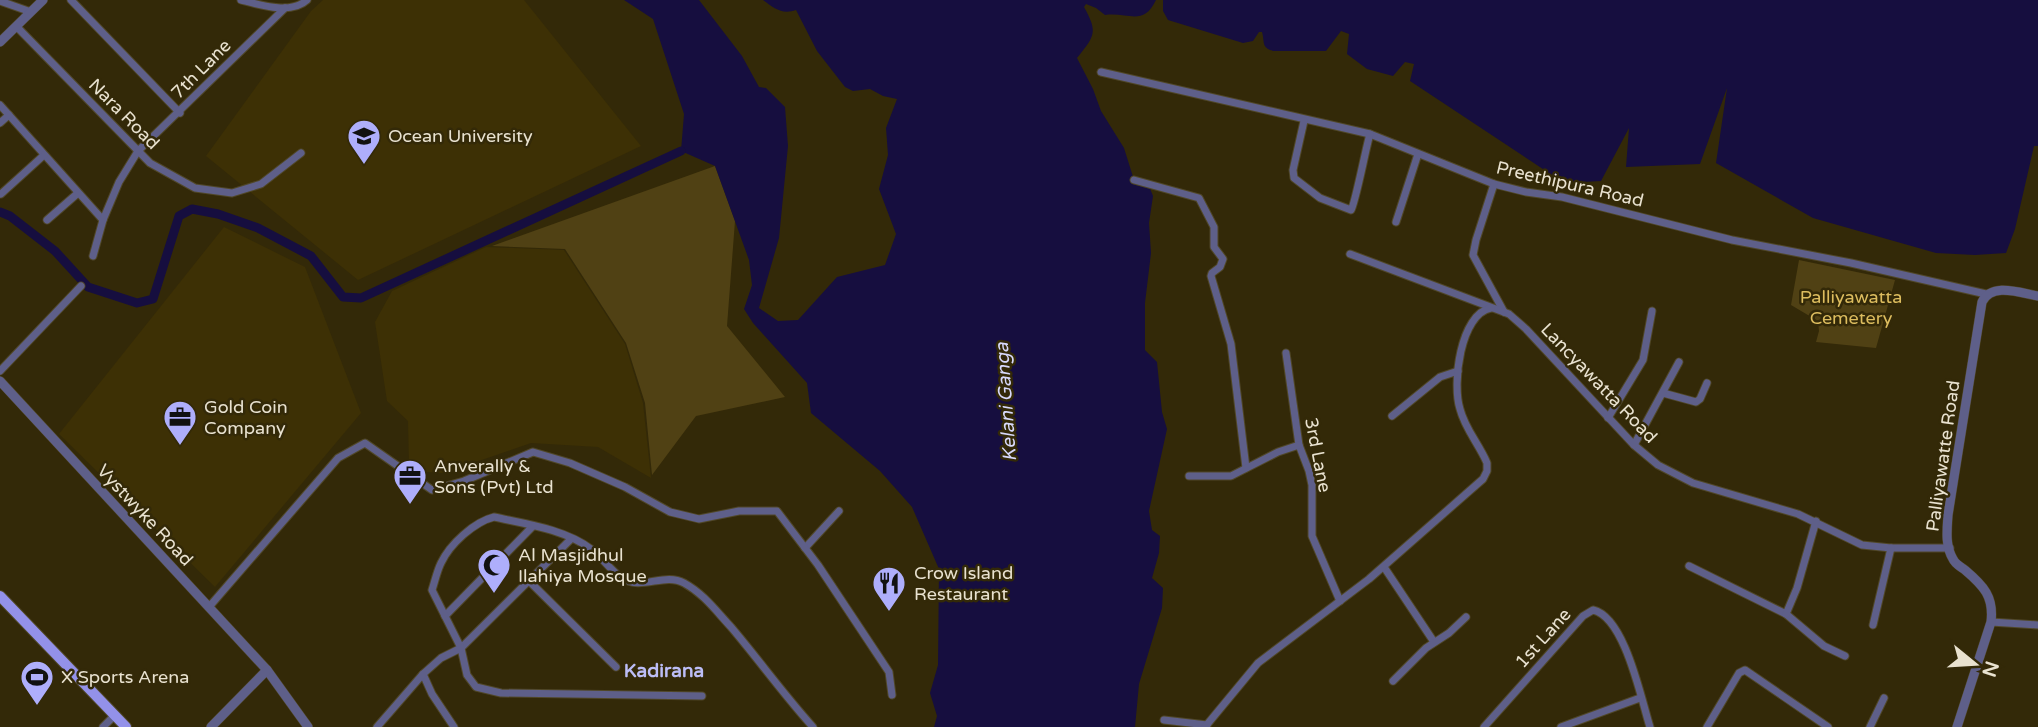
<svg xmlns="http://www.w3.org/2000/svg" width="2038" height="727" font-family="'Varela Round',sans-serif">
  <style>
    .built { fill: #3d3005 }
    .green { fill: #504114 }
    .water { fill: #160e3f }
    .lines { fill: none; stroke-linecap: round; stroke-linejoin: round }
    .canal { stroke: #160e3f; stroke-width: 9 }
    .minor-casing { stroke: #504728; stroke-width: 9 }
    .tertiary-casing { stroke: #504728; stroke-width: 10 }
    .primary-casing { stroke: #504728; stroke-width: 12 }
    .minor { stroke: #5e5f89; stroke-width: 7 }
    .tertiary { stroke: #5e5f89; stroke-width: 9 }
    .primary { stroke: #9391e9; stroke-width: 10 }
    .labels { text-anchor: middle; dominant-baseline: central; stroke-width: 5; stroke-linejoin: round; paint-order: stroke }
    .street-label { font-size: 18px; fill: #e9e2d0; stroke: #332908 }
    .poi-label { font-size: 18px; fill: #e9e2d0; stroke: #332908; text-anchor: start }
    .park-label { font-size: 18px; fill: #ddbd5f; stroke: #332908 }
    .water-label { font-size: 19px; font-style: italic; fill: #d7d8fb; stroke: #332908 }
    .neighbourhood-label { font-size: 19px; font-weight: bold; fill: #bcbdf6; stroke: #332908 }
  </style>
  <rect width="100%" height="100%" fill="#332908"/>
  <g class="built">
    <polygon points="323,0 524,0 641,146 358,280 206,156 311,11"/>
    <polygon points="224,227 305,267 361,413 215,587 59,434"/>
    <polygon points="486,247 564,250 625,344 643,403 651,478 598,447 531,443 444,473 426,472 409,464 408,421 387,401 375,322 392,291"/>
  </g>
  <g class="green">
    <polygon points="715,166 735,221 727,326 785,397 696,416 652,475 645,403 626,343 565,249 492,246"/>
    <polygon points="1799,260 1895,280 1876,348 1816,342 1819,331 1818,321 1791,305"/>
  </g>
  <g class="water">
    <path d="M624 0H699L742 56 759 87 766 88 785 107 788 146 779 238 759 308 778 321 798 320 837 277 885 265 896 234 879 189 888 155 886 128 897 99 883 96 870 89 853 91 845 87 817 51 796 10C782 15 774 8 763 0H1156C1143 27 1129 12 1105 15L1096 8 1086 4 1084 7C1098 32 1095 36 1077 58L1093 89 1101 111 1124 148 1134 180 1149 186 1153 196 1149 223 1151 253 1145 303V350L1157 362 1162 412 1167 429 1149 511 1152 530 1160 536 1159 553 1152 578 1163 588 1162 608 1139 684 1135 727H934L937 716 930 693 938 665 939 569 912 507 880 471 811 413 807 383 753 323 744 309 752 285 749 260 715 166 681 151 684 114 653 19Z"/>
    <path d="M1163 0H2038V146H2034L2015 229 2006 253 1975 255 1936 253 1813 218 1716 163 1727 88 1700 164 1626 167 1629 128 1601 181 1564 183 1410 81 1414 64 1405 62 1393 76 1367 69 1347 54 1349 34 1341 31 1326 51H1273C1261 47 1265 43 1262 32H1259L1253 41 1243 43 1168 20 1163 11Z"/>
  </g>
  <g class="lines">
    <polyline class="canal" points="0,212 10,216 55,251 88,287 137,303 153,299 179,216 192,209 218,214 258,228 311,256 343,297 361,298 681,151"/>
    <defs>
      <g id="minor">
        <polyline points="71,0 180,113"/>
        <path d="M241 0C260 5 291 15 307 0"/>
        <polyline points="0,1 31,12"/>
        <polyline points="16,26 150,163 195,188 232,193 261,184 301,153"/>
        <polyline points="1101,72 1370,134 1494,184 1526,192 1562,197 1732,240 1851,263 1986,294"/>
        <polyline points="0,105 103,220"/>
        <path d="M1304 121 1293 170 1294 178 1320 198 1351 210C1355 205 1366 147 1370 134"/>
        <polyline points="0,123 9,115"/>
        <polyline points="1134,180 1199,198 1214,227 1214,247 1223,259 1220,267 1212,273 1211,276 1231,344 1246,468"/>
        <polyline points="1494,184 1476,240 1473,255 1504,312"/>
        <polyline points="1,194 44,155"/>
        <polyline points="47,220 78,193"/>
        <polyline points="1396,222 1418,154"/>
        <polyline points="1350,254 1509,314 1526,329 1634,445 1658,465 1693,483 1798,514 1862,545 1891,548 1950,548"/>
        <polyline points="93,256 103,220 119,182 138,151 285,8"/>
        <polyline points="1286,353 1299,445 1309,471 1312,485 1312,536 1340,601"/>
        <polyline points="0,371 81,286"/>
        <polyline points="1663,393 1696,402 1700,399 1707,383"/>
        <polyline points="1392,416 1440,377 1458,371"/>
        <polyline points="1608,418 1643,360 1652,311"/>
        <polyline points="1634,445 1679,362"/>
        <polyline points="1189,476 1231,476 1278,452 1299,445"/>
        <polyline points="571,539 461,648 467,675 476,687 501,693 702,696"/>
        <polyline points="805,548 839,511"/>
        <polyline points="1689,566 1786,614 1824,646 1845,656"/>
        <polyline points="1384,567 1434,642"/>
        <polyline points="529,581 616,667"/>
        <polyline points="209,607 338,458 365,443 432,490 464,481 533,452 570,463 625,487 670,512 699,519 739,511 777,511 818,565 889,672 892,695"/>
        <polyline points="1786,614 1797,588 1816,521"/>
        <polyline points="445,616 533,526"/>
        <polyline points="1991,622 2038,625"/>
        <polyline points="1873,625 1891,548"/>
        <polyline points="423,674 432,694 454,727"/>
        <polyline points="1393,681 1426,648 1449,633 1466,617"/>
        <polyline points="1164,720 1207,725"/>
        <polyline points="103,727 114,716"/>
        <path d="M377 727 423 674 441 658 461 648 432 590C435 581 437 571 441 563 450 544 474 522 494 517 526 524 564 529 591 549 602 557 610 570 622 578 642 591 664 572 684 583 704 594 716 611 731 627 759 660 784 695 813 727"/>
        <path d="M1205 727 1258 663 1369 579 1483 479 1487 471V463C1479 444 1465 429 1460 409 1452 384 1460 314 1491 308"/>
        <path d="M1484 727 1583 616 1593 610C1625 617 1641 699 1650 727"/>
        <polyline points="1561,727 1640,698"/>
        <polyline points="1707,727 1739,673 1745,670 1828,727"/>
        <polyline points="1870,727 1884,698"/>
      </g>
      <g id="tertiary">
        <polyline points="0,42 43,0"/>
        <polyline points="0,381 267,670 308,727"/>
        <polyline points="211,727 267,670"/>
        <path d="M1957 727 1991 622C1994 597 1984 586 1965 570 1961 567 1955 564 1953 559 1945 546 1947 530 1948 515L1982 302C1992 282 2020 293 2038 296"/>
      </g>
      <polyline id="primary" points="0,596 126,727"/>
    </defs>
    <use href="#minor" class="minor-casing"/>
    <use href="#tertiary" class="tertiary-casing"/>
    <use href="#primary" class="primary-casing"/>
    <use href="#minor" class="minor"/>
    <use href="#tertiary" class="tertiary"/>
    <use href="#primary" class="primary"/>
  </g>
  <defs>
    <symbol id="university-pin" viewBox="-11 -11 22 30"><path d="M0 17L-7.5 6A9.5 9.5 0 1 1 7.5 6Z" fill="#aeaefb" stroke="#332908"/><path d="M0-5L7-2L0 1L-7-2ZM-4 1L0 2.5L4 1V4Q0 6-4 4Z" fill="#111"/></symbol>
    <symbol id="office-pin" viewBox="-11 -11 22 30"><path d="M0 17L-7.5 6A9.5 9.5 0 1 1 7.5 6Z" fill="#aeaefb" stroke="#332908"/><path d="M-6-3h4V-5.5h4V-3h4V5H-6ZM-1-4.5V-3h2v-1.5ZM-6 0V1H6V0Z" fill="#111"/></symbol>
    <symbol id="mosque-pin" viewBox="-11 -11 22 30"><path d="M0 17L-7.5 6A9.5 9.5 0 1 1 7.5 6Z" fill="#aeaefb" stroke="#332908"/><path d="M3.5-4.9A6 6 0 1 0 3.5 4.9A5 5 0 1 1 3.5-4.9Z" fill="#111"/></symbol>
    <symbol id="restaurant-pin" viewBox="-11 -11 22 30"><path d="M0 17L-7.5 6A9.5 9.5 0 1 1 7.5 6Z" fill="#aeaefb" stroke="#332908"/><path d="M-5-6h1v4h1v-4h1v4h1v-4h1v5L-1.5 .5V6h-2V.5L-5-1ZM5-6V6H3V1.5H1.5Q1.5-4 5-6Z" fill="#111"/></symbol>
    <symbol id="stadium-pin" viewBox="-11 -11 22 30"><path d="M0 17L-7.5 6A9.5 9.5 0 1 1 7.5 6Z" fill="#aeaefb" stroke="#332908"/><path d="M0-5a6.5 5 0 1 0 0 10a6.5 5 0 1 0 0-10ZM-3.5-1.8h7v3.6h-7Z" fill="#111"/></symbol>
  </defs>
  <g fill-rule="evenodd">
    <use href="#university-pin" x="345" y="117" width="38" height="52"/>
    <use href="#office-pin" x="161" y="398" width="38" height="52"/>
    <use href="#office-pin" x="391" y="457" width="38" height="52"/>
    <use href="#mosque-pin" x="475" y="546" width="38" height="52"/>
    <use href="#restaurant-pin" x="870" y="564" width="38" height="52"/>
    <use href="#stadium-pin" x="18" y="658" width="38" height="52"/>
  </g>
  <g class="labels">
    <g class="street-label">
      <text transform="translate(201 69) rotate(-45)">7th Lane</text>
      <text transform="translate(124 114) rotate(45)">Nara Road</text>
      <text transform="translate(1570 184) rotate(13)">Preethipura Road</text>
      <text transform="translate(1599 383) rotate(46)">Lancyawatta Road</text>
      <text transform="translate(1318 455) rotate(79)">3rd Lane</text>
      <text transform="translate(1943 456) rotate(-82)">Palliyawatte Road</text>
      <text transform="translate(145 515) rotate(47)">Vystwyke Road</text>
      <text transform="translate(1543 638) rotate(-48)">1st Lane</text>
    </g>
    <g class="poi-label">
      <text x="388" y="136">Ocean University</text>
      <text x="204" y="407">Gold Coin<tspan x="204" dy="21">Company</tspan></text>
      <text x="434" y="466">Anverally &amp;<tspan x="434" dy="21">Sons (Pvt) Ltd</tspan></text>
      <text x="518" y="555">Al Masjidhul<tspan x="518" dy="21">Ilahiya Mosque</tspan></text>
      <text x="914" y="573">Crow Island<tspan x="914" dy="21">Restaurant</tspan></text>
      <text x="61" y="677">X Sports Arena</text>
    </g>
    <g class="park-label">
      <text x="1851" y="297">Palliyawatta<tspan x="1851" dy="21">Cemetery</tspan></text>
    </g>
    <g class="water-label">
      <text transform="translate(1006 402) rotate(-94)">Kelani Ganga</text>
    </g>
    <g class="neighbourhood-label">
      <text x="664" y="671">Kadirana</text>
    </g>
  </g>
  <g transform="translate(1975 664) rotate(108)" stroke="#332908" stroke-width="5" paint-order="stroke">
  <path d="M0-5L12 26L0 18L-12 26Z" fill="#e9e2d0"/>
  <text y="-10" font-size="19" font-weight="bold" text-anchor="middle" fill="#e9e2d0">N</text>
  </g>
</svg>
